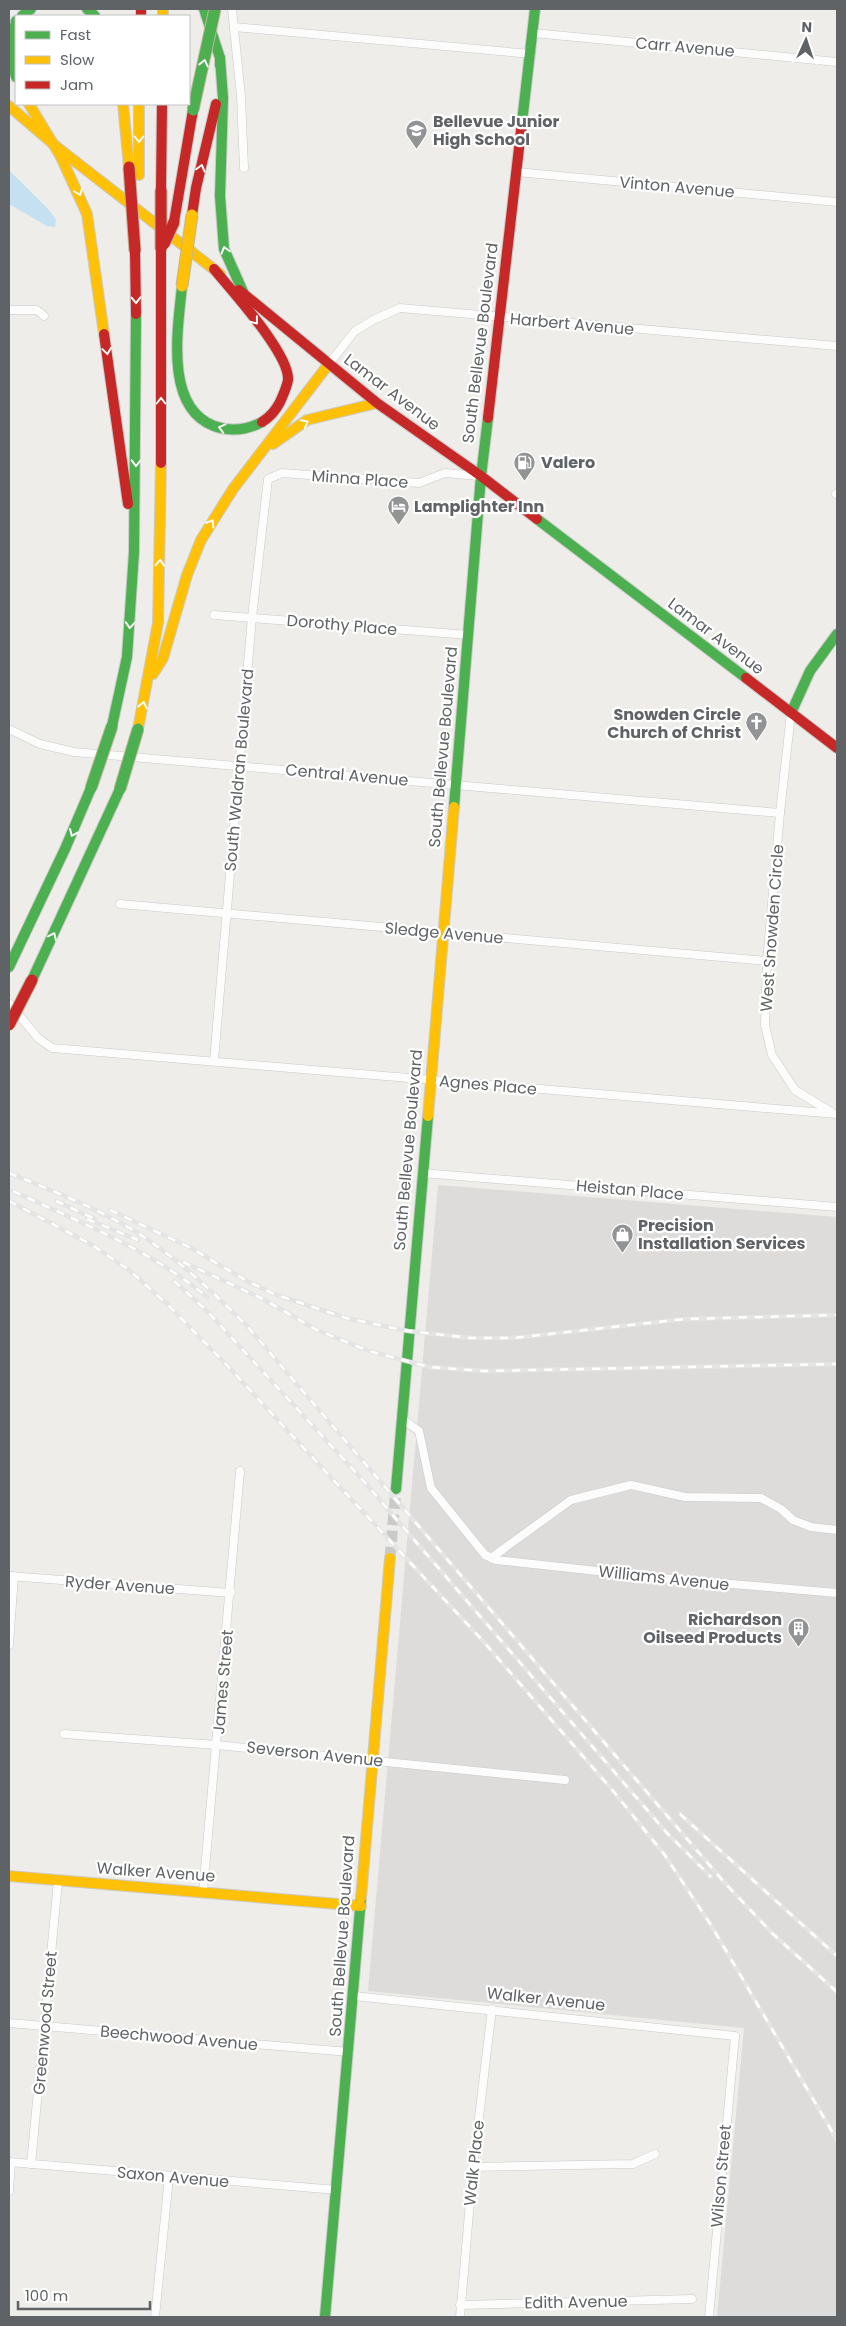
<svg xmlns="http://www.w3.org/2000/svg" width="846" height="2326" font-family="Poppins,sans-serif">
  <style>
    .industrial { fill: #dedcda }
    .water { fill: #c5e0f1 }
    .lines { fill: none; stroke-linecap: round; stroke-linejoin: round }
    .primary-tunnel { stroke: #cacac8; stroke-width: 11; stroke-dasharray: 11 5.5; stroke-linecap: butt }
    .street-casing { stroke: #c9c9c9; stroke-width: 9 }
    .fast-casing { stroke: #cbcbca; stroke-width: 12 }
    .slow-casing { stroke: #cbcbca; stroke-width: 12 }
    .jam-casing { stroke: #cbcbca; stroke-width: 12 }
    .street { stroke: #fcfcfc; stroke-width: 8 }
    .fast { stroke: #4caf50; stroke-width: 10 }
    .slow { stroke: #ffc107; stroke-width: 10 }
    .jam { stroke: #c62828; stroke-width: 10 }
    .rail-casing { stroke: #e3e4e3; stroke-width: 4.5 }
    .rail { stroke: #fff; stroke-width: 2.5; stroke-dasharray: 8; stroke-linecap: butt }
    .fast-bridge-casing { stroke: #c1b49a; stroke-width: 13; stroke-linecap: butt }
    .slow-bridge-casing { stroke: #c1b49a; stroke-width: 13; stroke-linecap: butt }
    .jam-bridge-casing { stroke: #c1b49a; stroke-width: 13; stroke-linecap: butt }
    .fast-bridge { stroke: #4caf50; stroke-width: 11 }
    .slow-bridge { stroke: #ffc107; stroke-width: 11 }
    .jam-bridge { stroke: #c62828; stroke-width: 11 }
    .oneway { stroke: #f6fbf6 }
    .labels { text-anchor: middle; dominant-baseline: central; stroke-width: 4.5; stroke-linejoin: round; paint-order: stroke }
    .street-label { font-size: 16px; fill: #5f6366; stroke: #fff }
    .poi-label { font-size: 16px; font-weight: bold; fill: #5f6366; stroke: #fff; text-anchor: start }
  </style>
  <rect width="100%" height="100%" fill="#eeede9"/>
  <polygon class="industrial" points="438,1185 837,1217 837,2317 717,2317 744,2028 368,1991"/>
  <polygon class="water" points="9,170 50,211 56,220 55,227 47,226 9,204"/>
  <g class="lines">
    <polyline class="primary-tunnel" points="390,1558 396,1489"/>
    <defs>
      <g id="street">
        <polyline points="232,9 241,96 244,168"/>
        <polyline points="234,27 531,54"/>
        <polyline points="533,33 837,62"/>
        <polyline points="517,172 837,202"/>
        <polyline points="9,310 37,310 44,316"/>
        <polyline points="328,365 355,331 375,319 400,308 837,346"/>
        <polyline points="836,494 837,494"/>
        <polyline points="214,615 469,635"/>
        <polyline points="791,713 780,813 767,961 765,1025 772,1055 795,1090 831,1112"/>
        <polyline points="9,729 40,744 74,752 780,813"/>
        <polyline points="120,904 767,961"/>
        <polyline points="9,1003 38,1038 52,1048 837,1114"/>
        <polyline points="214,1061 252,617 268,479 282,473 419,483 445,473 479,476"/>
        <polyline points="422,1173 837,1207"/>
        <polyline points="401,1418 419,1431 431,1488 485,1555 496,1560 661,1578 837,1593"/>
        <polyline points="491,1558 571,1500 631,1485 685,1497 761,1498 781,1509 793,1520 811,1527 837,1530"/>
        <polyline points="9,1576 231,1593"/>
        <polyline points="9,1645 14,1576"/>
        <polyline points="64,1734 217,1745 565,1780"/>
        <polyline points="203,1892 240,1471"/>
        <polyline points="354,1996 735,2036 709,2317"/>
        <polyline points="9,2023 349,2052"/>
        <polyline points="9,2162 337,2190"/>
        <polyline points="31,2164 58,1881"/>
        <polyline points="473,2167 633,2164 655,2154"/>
        <polyline points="9,2191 11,2162"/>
        <polyline points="460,2305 692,2299"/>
        <polyline points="155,2317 169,2177"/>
        <polyline points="460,2317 473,2167 492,2009"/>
      </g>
      <g id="fast">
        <polyline points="87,9 95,16"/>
        <polyline points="204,9 220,58 220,65"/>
        <polyline points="22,16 31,9"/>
        <polyline points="16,21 10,53 16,77"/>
        <polyline points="220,58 223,98 220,196 224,249 244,294"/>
        <polyline points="522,122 535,9"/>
        <path d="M182 286C178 328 164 407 214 426 231 432 247 430 262 422"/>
        <polyline points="537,519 746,678"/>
        <polyline points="791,713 810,671 837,634"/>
        <polyline points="112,726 127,657 134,552 136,314"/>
        <polyline points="454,807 481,476 488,418"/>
        <polyline points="9,967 65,849 91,788"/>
        <polyline points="32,980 120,789"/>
        <polyline points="396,1489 428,1116"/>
        <polyline points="325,2317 361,1898"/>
      </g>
      <g id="slow">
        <polyline points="163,9 163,16"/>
        <polyline points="29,104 61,157 87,214 104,334"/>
        <polyline points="123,104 129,167"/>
        <polyline points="139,104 139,175"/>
        <polyline points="9,106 58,148 220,274"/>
        <polyline points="273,444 307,420 377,403"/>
        <polyline points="153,674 163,658 187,575 201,540 233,489 328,365"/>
        <polyline points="138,729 158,623 161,463"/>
        <polyline points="428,1116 454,807"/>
        <polyline points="9,1876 361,1906"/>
        <polyline points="361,1898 390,1558"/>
      </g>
      <g id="jam">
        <polyline points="141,9 141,16"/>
        <polyline points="161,190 162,104"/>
        <polyline points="192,215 196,188 216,104"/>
        <polyline points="174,222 193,110"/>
        <polyline points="161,249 161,463"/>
        <polyline points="135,251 136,314"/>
        <path d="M214 269C231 290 290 354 288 380 287 387 283 395 280 402 276 410 270 417 262 422"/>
        <polyline points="239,290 377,403 481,476 537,519"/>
        <polyline points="104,334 128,504"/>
        <polyline points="488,418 522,122"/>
        <polyline points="746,678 837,748"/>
      </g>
    </defs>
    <use href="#street" class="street-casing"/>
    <use href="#fast" class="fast-casing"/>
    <use href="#slow" class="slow-casing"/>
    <use href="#jam" class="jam-casing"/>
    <use href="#street" class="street"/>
    <use href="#fast" class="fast"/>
    <use href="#slow" class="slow"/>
    <use href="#jam" class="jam"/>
    <defs>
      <g id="rail">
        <path d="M9 1173C51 1190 94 1207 133 1230 175 1256 212 1291 247 1326L724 1882 773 1934 837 1992"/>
        <path d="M13 1191C79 1222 151 1250 207 1297"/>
        <polyline points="9,1201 92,1245 129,1270 167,1304 222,1360 483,1641 614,1792 664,1854 711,1925 837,2140"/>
        <polyline points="56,1201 95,1219"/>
        <polyline points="110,1210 191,1248 247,1281 274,1294 346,1318 408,1331 471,1338 513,1338 685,1319 837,1315"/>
        <polyline points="87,1219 138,1240"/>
        <polyline points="183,1262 265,1300 317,1330 369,1351 429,1367 484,1371 837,1364"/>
        <polyline points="174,1281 207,1311 360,1477 667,1833 711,1877"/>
        <polyline points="680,1814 837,1956"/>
      </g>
    </defs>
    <use href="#rail" class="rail-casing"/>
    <use href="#rail" class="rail"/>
    <defs>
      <g id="fast-bridge">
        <polyline points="193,110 215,9"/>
        <polyline points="91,788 112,726"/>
        <polyline points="120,789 138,729"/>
      </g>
      <polyline id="slow-bridge" points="182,286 192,215"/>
      <g id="jam-bridge">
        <polyline points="129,167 135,251"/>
        <polyline points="161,190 161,249"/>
        <polyline points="164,244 174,222"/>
        <polyline points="9,1025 32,980"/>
      </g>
    </defs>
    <use href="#fast-bridge" class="fast-bridge-casing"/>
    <use href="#slow-bridge" class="slow-bridge-casing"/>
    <use href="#jam-bridge" class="jam-bridge-casing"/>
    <use href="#fast-bridge" class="fast-bridge"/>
    <use href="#slow-bridge" class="slow-bridge"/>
    <use href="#jam-bridge" class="jam-bridge"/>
  </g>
  <defs><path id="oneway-chevron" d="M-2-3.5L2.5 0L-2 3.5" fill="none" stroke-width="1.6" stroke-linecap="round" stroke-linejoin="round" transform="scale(1.25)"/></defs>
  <g class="oneway">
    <use href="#oneway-chevron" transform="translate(204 63) rotate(-77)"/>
    <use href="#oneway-chevron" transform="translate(139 139) rotate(90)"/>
    <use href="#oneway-chevron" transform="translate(201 168) rotate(-75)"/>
    <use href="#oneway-chevron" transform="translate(79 192) rotate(69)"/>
    <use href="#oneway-chevron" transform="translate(225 250) rotate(-106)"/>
    <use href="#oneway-chevron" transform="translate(136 300) rotate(89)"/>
    <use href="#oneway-chevron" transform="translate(255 321) rotate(52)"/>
    <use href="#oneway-chevron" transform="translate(107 351) rotate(82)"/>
    <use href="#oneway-chevron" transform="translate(161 401) rotate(-90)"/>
    <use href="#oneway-chevron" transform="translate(305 423) rotate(-28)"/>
    <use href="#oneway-chevron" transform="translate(222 428) rotate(-165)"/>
    <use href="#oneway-chevron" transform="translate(136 463) rotate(91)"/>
    <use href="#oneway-chevron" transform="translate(211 523) rotate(-58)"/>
    <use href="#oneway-chevron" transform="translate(160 563) rotate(-88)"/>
    <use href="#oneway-chevron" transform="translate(130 625) rotate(94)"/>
    <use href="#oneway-chevron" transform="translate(143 705) rotate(-78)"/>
    <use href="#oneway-chevron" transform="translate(73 833) rotate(114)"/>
    <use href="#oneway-chevron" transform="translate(53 936) rotate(-64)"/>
  </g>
  <defs>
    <symbol id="school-pin" viewBox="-11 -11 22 30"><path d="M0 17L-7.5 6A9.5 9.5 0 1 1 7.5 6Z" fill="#919394" stroke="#fff"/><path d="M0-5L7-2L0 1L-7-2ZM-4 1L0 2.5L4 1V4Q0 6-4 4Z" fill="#fff"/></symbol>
    <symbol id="fuel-pin" viewBox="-11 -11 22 30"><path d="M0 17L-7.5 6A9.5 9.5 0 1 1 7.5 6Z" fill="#919394" stroke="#fff"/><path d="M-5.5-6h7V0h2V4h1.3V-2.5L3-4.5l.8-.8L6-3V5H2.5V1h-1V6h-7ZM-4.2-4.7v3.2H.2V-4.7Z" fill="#fff"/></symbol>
    <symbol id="hotel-pin" viewBox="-11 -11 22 30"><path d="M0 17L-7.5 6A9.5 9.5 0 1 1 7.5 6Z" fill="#919394" stroke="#fff"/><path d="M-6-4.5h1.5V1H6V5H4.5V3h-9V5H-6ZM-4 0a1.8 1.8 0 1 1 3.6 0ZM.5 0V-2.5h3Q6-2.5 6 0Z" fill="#fff"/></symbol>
    <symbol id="church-pin" viewBox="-11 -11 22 30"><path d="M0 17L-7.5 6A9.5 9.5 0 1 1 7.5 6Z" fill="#919394" stroke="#fff"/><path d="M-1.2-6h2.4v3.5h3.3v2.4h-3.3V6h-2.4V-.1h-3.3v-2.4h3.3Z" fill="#fff"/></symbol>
    <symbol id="shop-pin" viewBox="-11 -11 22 30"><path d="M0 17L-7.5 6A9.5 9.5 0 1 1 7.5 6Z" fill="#919394" stroke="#fff"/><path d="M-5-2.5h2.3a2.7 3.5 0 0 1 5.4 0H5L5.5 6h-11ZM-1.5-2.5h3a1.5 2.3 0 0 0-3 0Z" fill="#fff"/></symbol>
    <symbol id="building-pin" viewBox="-11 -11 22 30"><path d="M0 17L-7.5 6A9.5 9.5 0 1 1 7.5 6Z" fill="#919394" stroke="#fff"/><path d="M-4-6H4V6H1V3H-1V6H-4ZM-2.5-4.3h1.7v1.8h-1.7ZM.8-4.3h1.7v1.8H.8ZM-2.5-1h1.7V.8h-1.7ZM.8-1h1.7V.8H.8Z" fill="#fff"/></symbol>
  </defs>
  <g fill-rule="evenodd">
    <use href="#school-pin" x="404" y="118" width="25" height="34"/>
    <use href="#fuel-pin" x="512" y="450" width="25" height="34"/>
    <use href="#hotel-pin" x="386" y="494" width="25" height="34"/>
    <use href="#church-pin" x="744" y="710" width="25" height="34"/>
    <use href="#shop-pin" x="610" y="1222" width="25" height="34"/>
    <use href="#building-pin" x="786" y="1616" width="25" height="34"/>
  </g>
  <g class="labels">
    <g class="street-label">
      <text transform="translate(685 47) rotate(5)">Carr Avenue</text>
      <text transform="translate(677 187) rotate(5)">Vinton Avenue</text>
      <text transform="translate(572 324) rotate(5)">Harbert Avenue</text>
      <text transform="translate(480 343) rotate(-83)">South Bellevue Boulevard</text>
      <text transform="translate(392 392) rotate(37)">Lamar Avenue</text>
      <text transform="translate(360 479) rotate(4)">Minna Place</text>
      <text transform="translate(342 625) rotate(5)">Dorothy Place</text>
      <text transform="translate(716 636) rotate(37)">Lamar Avenue</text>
      <text transform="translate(443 747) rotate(-85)">South Bellevue Boulevard</text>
      <text transform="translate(239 770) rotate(-85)">South Waldran Boulevard</text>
      <text transform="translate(347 775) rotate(5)">Central Avenue</text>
      <text transform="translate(772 928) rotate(-86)">West Snowden Circle</text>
      <text transform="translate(444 933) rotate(5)">Sledge Avenue</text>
      <text transform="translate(488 1085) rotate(5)">Agnes Place</text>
      <text transform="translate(408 1150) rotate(-85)">South Bellevue Boulevard</text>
      <text transform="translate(630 1190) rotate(5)">Heistan Place</text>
      <text transform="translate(664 1578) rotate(6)">Williams Avenue</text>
      <text transform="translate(120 1585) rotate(4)">Ryder Avenue</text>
      <text transform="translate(223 1682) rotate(-85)">James Street</text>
      <text transform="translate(315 1754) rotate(6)">Severson Avenue</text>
      <text transform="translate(156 1872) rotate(4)">Walker Avenue</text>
      <text transform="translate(342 1936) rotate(-86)">South Bellevue Boulevard</text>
      <text transform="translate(546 1999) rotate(6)">Walker Avenue</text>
      <text transform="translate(45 2023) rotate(-85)">Greenwood Street</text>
      <text transform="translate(179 2038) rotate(5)">Beechwood Avenue</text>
      <text transform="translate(474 2163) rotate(-84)">Walk Place</text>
      <text transform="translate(721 2176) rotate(-85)">Wilson Street</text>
      <text transform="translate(173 2177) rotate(5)">Saxon Avenue</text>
      <text transform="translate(576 2302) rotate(-1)">Edith Avenue</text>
    </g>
    <g class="poi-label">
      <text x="433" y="121">Bellevue Junior<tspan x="433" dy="18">High School</tspan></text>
      <text x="541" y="462">Valero</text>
      <text x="414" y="506">Lamplighter Inn</text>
      <text x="741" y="714" text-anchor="end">Snowden Circle<tspan x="741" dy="18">Church of Christ</tspan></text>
      <text x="638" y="1225">Precision<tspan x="638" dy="18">Installation Services</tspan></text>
      <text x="782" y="1619" text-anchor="end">Richardson<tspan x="782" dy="18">Oilseed Products</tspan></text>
    </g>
  </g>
  <rect width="846" height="2326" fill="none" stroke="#5f6366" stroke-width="20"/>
  <rect x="15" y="15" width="175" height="90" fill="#ffffff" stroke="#bfc1c2"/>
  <rect x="25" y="31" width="25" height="8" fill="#4caf50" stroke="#bfc1c2"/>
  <text x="60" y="40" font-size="15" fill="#5f6366">Fast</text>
  <rect x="25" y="56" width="25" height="8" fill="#ffc107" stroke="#bfc1c2"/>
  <text x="60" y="65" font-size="15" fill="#5f6366">Slow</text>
  <rect x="25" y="81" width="25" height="8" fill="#c62828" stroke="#bfc1c2"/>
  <text x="60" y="90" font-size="15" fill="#5f6366">Jam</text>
  <g transform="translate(806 40) rotate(3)" stroke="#ffffff" stroke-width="4" paint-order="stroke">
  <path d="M0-4L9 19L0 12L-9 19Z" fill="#5f6366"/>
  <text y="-8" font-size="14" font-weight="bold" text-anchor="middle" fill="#5f6366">N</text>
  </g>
  <path d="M18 2301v8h132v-8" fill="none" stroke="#5f6366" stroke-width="2.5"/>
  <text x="25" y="2301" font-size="15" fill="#5f6366" stroke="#ffffff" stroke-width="4" paint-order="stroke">100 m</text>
</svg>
